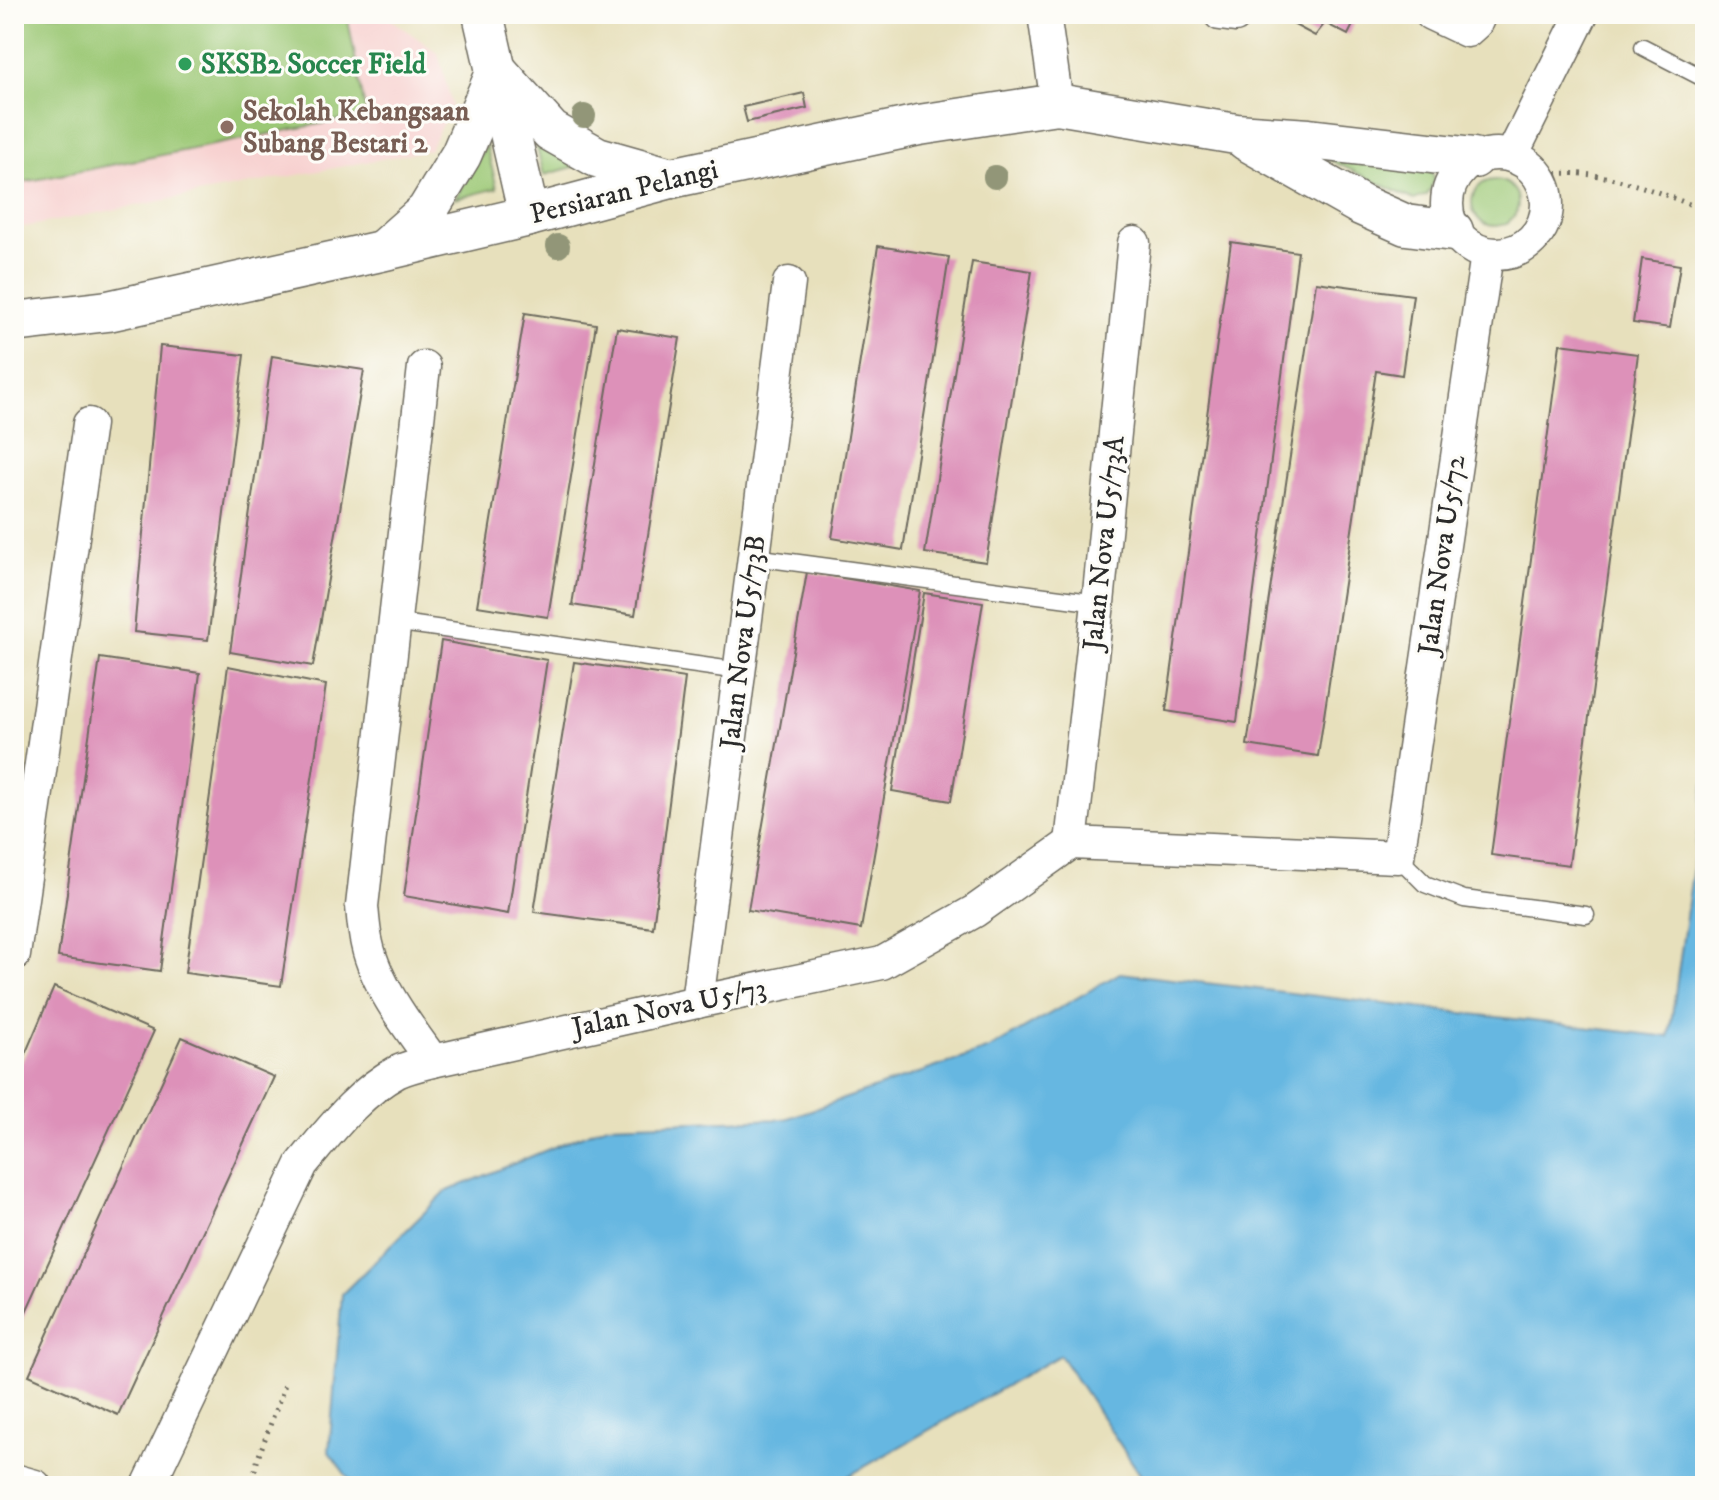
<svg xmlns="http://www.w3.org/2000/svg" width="1719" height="1500" font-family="'IM FELL DW Pica',serif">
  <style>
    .built { fill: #f7d0cf }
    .green { fill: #9bc875; stroke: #637a50; stroke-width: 2 }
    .water { fill: #66b7e1; stroke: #487186; stroke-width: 2 }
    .building { fill: #dd91b9 }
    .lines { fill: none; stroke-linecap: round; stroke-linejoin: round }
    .service-casing { stroke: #6d6a5e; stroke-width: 19 }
    .minor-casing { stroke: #6d6a5e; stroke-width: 35 }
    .tertiary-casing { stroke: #6d6a5e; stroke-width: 43 }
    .path { stroke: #6d6a5e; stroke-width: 5; stroke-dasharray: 2 6; stroke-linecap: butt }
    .service { stroke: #fff; stroke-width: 16 }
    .minor { stroke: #fff; stroke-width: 32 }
    .tertiary { stroke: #fff; stroke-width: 40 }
    .tree { fill: #929678 }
    .leisure-dot { fill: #2e9e5b; stroke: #fdfcf7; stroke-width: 3 }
    .education-dot { fill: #8d6e63; stroke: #fdfcf7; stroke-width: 3 }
    .labels { text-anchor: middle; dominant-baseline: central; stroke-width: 6; stroke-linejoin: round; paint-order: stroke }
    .leisure-label { font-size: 28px; font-weight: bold; fill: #27864d; stroke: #fdfcf7; text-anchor: start }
    .education-label { font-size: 28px; font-weight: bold; fill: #785e54; stroke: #fdfcf7; text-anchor: start }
    .street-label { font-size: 28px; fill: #2b2b2b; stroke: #fdfcf7 }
  </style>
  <rect width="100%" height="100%" fill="#fdfcf7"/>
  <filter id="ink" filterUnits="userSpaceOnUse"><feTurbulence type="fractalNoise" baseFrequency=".0125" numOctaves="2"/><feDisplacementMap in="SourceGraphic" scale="16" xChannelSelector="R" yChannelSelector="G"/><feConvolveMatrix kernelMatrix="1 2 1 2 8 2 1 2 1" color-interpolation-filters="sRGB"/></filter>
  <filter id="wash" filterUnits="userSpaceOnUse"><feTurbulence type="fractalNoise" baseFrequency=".006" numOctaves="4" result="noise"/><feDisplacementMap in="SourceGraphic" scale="32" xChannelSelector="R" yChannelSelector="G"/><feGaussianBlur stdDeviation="1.8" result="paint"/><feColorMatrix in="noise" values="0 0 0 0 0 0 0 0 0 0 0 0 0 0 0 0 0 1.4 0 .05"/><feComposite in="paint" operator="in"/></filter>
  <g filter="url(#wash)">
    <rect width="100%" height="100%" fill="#e7e0bc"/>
    <polygon class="built" points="14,14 384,14 438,53 452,105 429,150 14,229"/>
    <g class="green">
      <polygon points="14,14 347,14 366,115 14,184"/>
      <polygon points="533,133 588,163 544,175"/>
      <polygon points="486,145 497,188 455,199"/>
      <path d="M1305 148 1429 166C1436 178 1434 184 1427 195L1414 200Z"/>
      <circle cx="1495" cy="203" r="23"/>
    </g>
    <polygon class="water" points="1705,782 1705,1486 1148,1486 1060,1355 831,1486 354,1486 329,1452 342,1294 445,1192 607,1125 785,1119 989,1049 1120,973 1669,1037"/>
    <g id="blocks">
      <g class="building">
        <polygon points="1274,14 1356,14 1358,15 1348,35 1325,23 1315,36"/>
        <polygon points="804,93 807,108 747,122 743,107"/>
        <polygon points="1231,242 1298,252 1237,722 1166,711"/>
        <polygon points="878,246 949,257 903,550 832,538"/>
        <polygon points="1642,259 1680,265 1670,328 1633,323"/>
        <polygon points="972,262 1032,271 986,562 925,553"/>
        <polygon points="1316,282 1413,295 1402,375 1376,371 1318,756 1247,745"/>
        <polygon points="525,313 596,324 548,617 477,606"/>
        <polygon points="617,328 680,338 635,615 572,605"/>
        <polygon points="1560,344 1638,354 1569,865 1491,855"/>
        <polygon points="160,346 244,355 208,640 134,632"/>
        <polygon points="272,356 364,370 313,666 230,652"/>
        <polygon points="807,572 920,591 861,929 748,910"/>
        <polygon points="924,593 983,602 951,801 892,791"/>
        <polygon points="441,641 547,660 508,914 404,896"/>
        <polygon points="100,658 200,673 160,971 58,957"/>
        <polygon points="574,662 685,678 653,928 534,912"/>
        <polygon points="228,666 326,685 281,986 185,973"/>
        <polygon points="54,987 154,1031 14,1338 14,1080"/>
        <polygon points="182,1037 274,1077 118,1415 29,1375"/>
      </g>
    </g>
  </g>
  <g filter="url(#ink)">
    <use href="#blocks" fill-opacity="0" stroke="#6d6a5e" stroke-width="2"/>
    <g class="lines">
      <defs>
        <g id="service">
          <polyline points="1643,47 1705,79"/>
          <polyline points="754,557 1098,603"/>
          <polyline points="394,622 739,671"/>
          <polyline points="1398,857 1425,884 1464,899 1586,915"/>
        </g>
        <g id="minor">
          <polyline points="1044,14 1057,104"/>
          <polyline points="1220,14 1235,16 1237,14"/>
          <polyline points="1431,14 1467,31 1476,23 1480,14"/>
          <circle cx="1497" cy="204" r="50"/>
          <polyline points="1512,155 1582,14"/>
          <path d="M424 367 362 906C363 918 364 932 367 944 376 985 408 1027 433 1061"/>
          <polyline points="1071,843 1098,603 1134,243"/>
          <polyline points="14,955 89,424"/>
          <polyline points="697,1002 789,283"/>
          <polyline points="14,1480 35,1486"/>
          <path d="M148 1486 302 1164C330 1131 358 1093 397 1072 408 1067 421 1064 433 1061L697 1002 882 963 975 911 1071 843 1398 857 1487 254"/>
        </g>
        <g id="tertiary">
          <polyline points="483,14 529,216"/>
          <polyline points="497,71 551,131 597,157 671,178"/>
          <polyline points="1246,140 1361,205 1406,225 1453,231"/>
          <polyline points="384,249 427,211 461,155 497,71"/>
          <polyline points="14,322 108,311 381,251 529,216 671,178 919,125 1057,104 1236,134 1309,139 1474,158"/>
        </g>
      </defs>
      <use href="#service" class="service-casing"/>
      <use href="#minor" class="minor-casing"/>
      <use href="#tertiary" class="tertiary-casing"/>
      <g class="path">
        <path d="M1540 175C1603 167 1648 189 1705 210"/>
        <polyline points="251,1486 258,1458 286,1382"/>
      </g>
      <use href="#service" class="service"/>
      <use href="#minor" class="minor"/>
      <use href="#tertiary" class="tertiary"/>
    </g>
    <g class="tree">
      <circle cx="584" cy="116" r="12"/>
      <circle cx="995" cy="177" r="12"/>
      <circle cx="558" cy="246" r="12"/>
    </g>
  </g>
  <circle class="leisure-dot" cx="185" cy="64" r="8"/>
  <circle class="education-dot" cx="227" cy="127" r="8"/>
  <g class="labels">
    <g class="leisure-label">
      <text x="201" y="64">SKSB2 Soccer Field</text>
    </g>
    <g class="education-label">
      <text x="243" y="111">Sekolah Kebangsaan<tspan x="243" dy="32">Subang Bestari 2</tspan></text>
    </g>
    <g class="street-label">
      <text transform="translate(624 192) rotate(-14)">Persiaran Pelangi</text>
      <text transform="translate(1104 543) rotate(-84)">Jalan Nova U5/73A</text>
      <text transform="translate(1442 555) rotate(-82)">Jalan Nova U5/72</text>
      <text transform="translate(743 642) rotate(-83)">Jalan Nova U5/73B</text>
      <text transform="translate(669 1008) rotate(-12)">Jalan Nova U5/73</text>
    </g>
  </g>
  <rect width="1719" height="1500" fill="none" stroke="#fdfcf7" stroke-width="48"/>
</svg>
